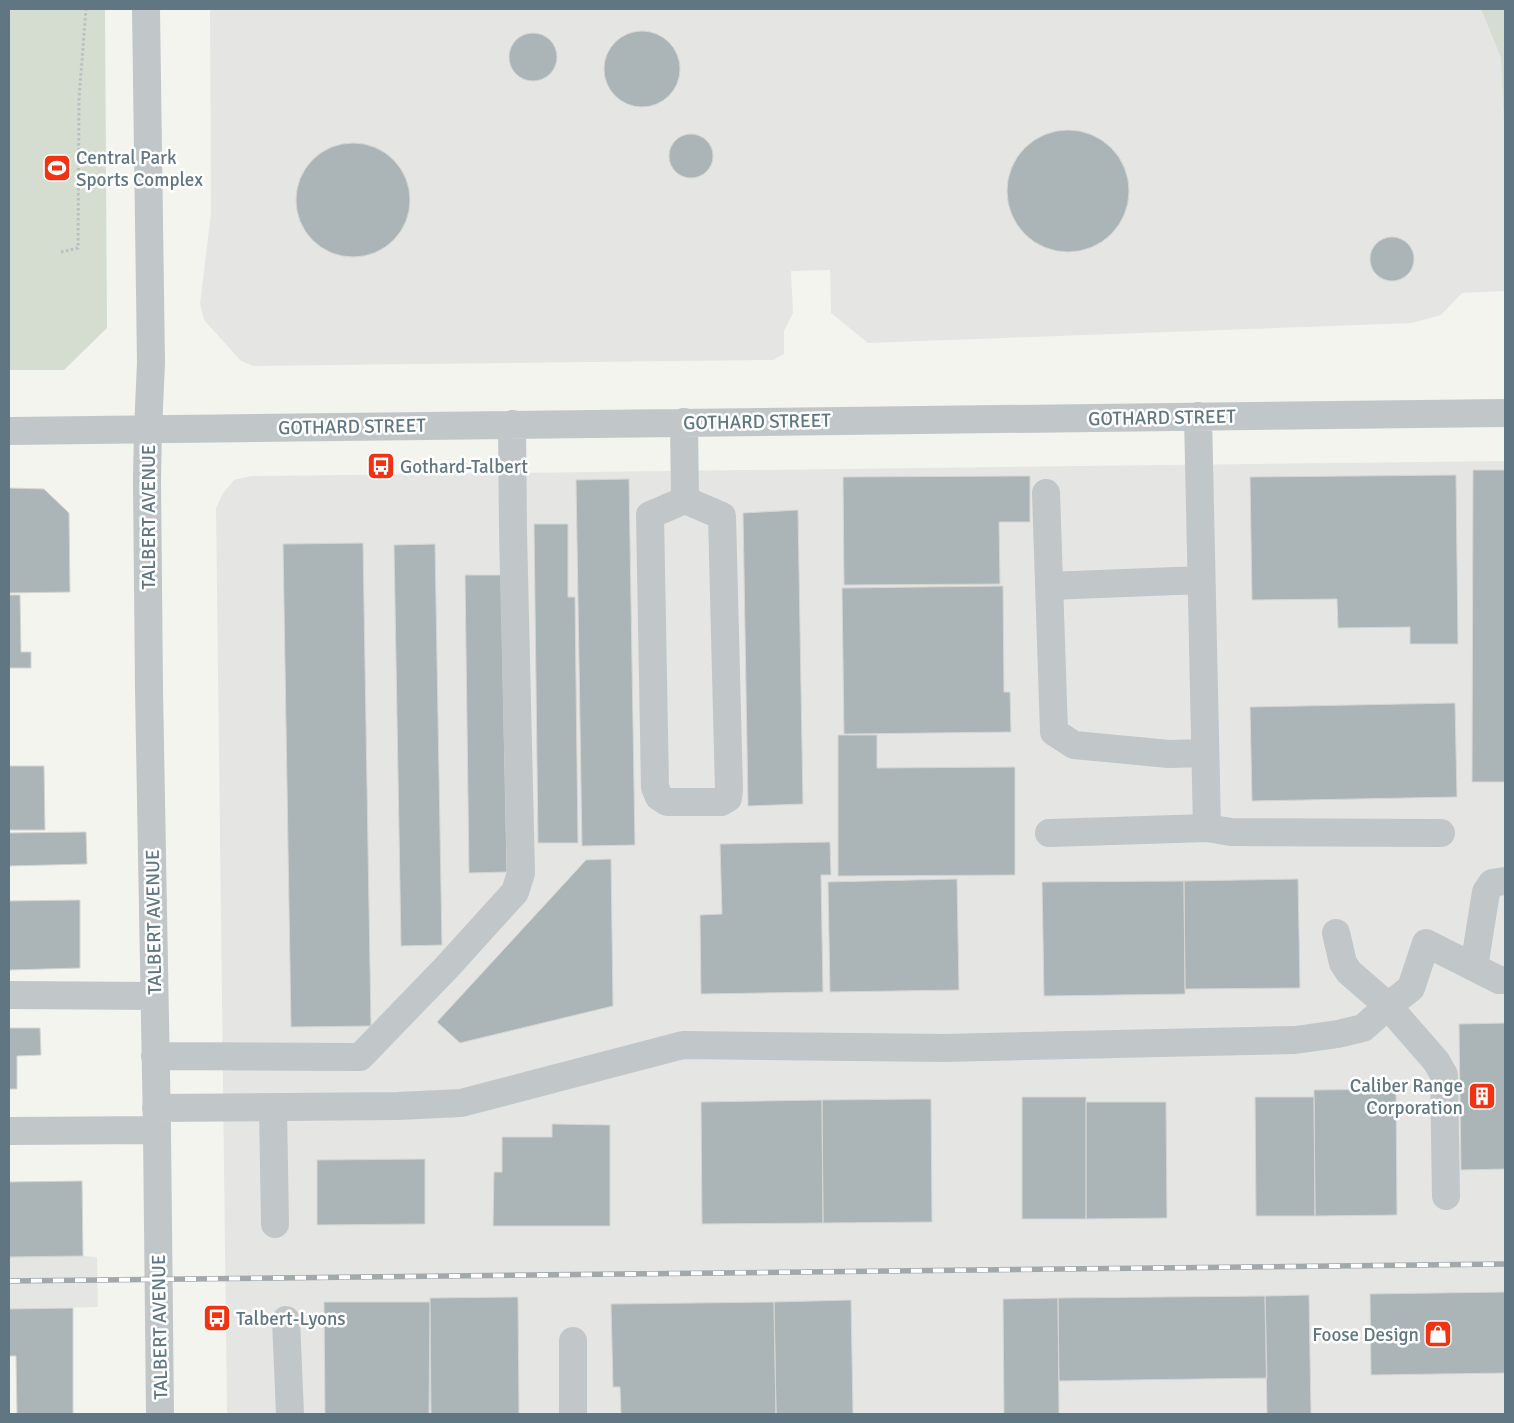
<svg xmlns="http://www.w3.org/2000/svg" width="1514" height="1423" font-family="Signika,sans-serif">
  <rect width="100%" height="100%" fill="#f4f4ef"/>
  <path fill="#e5e5e3" d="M210,9H1481L1501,58L1505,153V291L1462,293L1441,315L1412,323L868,343L831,313L830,270L791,271L793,313L784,331V354L773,360L253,366L241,361L204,320L200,304L211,213Z
    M1505,461V1414H227L216,508L223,493L234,480L251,476Z
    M83,1256L97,1257L98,1307L9,1309V1257Z"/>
  <path fill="#d5dcd0" d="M9,9H105L107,328L64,370H9Z
    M1481,9H1505V153L1501,58Z"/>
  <path fill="#abb5b8" stroke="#d5d5d2" d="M604 69a38 38 0 1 1 76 0a38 38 0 1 1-76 0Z
    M509 57a24 24 0 1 1 48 0a24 24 0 1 1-48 0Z
    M1007 191a61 61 0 1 1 122 0a61 61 0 1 1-122 0Z
    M669 156a22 22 0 1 1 44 0a22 22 0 1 1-44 0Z
    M296 200a57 57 0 1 1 114 0a57 57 0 1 1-114 0Z
    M1370 259a22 22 0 1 1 44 0a22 22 0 1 1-44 0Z
    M1473,470H1505V782H1472Z
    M1456,475L1458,644H1410V627L1338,628L1337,599L1252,600L1250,477Z
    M1030,476V522H999L1000,584L844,585L843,477Z
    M629,479L635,845L582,846L576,480Z
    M9,488L44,489L69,513L70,592L9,593Z
    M798,510L803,804L748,806L743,513Z
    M534,524H568V597H575L578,843H538Z
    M363,543L371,1026L291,1027L283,544Z
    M435,544L442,945L401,946L394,545Z
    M465,575H501L507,872L469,873Z
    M1003,586L1004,692H1010L1011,732L844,734L842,588Z
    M9,595H20L21,652H31V668H9Z
    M1455,703L1457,797L1252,801L1250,707Z
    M838,735H877V768L1015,767V875L838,876Z
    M9,766H44L45,830H9Z
    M86,832L87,864L9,866V833Z
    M830,842L831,875H821L823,992L701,994L700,915L722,914L720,844Z
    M611,859L613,1006L460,1043L437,1022L586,860Z
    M957,879L959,990L830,992L828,882Z
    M1298,879L1300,988L1185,989L1184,881Z
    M1184,881L1185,994L1044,996L1042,882Z
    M80,900V968L9,970V901Z
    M1505,1023V1169L1461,1170L1459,1024Z
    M9,1028H40L41,1055L17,1056V1089H9Z
    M1396,1089L1397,1215L1315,1216L1314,1090Z
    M1022,1097H1086V1219H1022Z
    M1255,1097H1314L1315,1216H1256Z
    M931,1099L932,1222L823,1223L822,1100Z
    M822,1100L823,1223L702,1224L701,1102Z
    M1086,1102H1166L1167,1218L1086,1219Z
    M552,1124L610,1125V1226H493L494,1172H502V1137H552Z
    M425,1159V1224L317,1225V1160Z
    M82,1181L83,1256L9,1257V1182Z
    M1505,1292V1373L1371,1375L1370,1294Z
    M1309,1295L1311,1414H1267L1265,1296Z
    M1265,1296L1267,1378L1059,1381L1058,1298Z
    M518,1297L519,1414H431L430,1298Z
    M1058,1298L1059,1414H1004L1003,1299Z
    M851,1300L853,1414H776L774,1302Z
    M324,1302H430L429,1414H325Z
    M774,1302L776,1414H621L620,1387H613L611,1304Z
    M73,1308V1414H17L16,1356H9V1309Z"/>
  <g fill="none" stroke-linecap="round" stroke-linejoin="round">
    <path stroke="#bcbfc1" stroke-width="3" stroke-dasharray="2.5 2.5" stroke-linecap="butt" d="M61,252L78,248L79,98L86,9"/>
    <path stroke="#c1c6c8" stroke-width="28" d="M146,9L151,363L148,429L147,480L149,689L157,1130L160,1414
      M1198,416L1207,828L1231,832L1441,833
      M684,422L685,500L722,516L729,790L728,798L721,802H667L659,797L655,787L650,515L685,500
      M9,431L1505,413
      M1046,493L1054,732L1074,745L1169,754L1205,753
      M1049,586L1201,580
      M1049,833L1207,828
      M1336,933L1343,963L1349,972L1388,1006L1436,1061L1444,1075L1446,1196
      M1474,967L1486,892L1492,883L1505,881
      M9,995L154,996
      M155,1056L360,1057L447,967L515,892L521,873L513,532L512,424
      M156,1108L398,1106L461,1103L683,1045L944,1048L1295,1040L1338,1034L1363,1028L1388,1006L1411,988L1426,943L1499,980H1505
      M273,1108L275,1224
      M9,1131L157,1130
      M286,1320L290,1414
      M573,1341V1414"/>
    <g stroke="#a1a9ad" stroke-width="5.5">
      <path id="rail" d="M9,1281L1505,1264"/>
    </g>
    <use href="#rail" stroke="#fff" stroke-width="4" stroke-dasharray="11" stroke-linecap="butt"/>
  </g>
  <defs>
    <g id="stadium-square" transform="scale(1.4375)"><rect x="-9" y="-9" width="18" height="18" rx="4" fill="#f13313" stroke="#fff"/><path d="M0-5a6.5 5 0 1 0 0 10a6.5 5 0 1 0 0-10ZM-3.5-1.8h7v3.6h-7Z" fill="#fff"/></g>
    <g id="bus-square" transform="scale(1.4375)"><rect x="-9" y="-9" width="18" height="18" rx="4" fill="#f13313" stroke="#fff"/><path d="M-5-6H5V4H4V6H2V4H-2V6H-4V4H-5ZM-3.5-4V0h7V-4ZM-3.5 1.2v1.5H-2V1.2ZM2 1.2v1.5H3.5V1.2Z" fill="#fff"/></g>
    <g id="building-square" transform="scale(1.4375)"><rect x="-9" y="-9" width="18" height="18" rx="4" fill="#f13313" stroke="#fff"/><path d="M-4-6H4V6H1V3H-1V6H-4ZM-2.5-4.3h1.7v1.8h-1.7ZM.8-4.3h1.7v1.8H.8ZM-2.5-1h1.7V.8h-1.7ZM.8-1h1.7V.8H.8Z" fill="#fff"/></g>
    <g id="shop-square" transform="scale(1.4375)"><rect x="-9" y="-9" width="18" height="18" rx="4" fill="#f13313" stroke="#fff"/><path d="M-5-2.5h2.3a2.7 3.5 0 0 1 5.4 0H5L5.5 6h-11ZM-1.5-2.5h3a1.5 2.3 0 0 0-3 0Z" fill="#fff"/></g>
  </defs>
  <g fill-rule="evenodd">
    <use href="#stadium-square" x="57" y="168"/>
    <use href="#bus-square" x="381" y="466"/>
    <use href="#building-square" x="1482" y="1096"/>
    <use href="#bus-square" x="217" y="1318"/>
    <use href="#shop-square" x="1438" y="1334"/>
  </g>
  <g text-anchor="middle" stroke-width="5" stroke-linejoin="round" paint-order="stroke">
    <g font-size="19" fill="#607783" stroke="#fff" text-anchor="start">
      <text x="76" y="164">Central Park<tspan x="76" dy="22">Sports Complex</tspan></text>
      <text x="400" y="473">Gothard-Talbert</text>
      <text x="1463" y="1092" text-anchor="end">Caliber Range<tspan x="1463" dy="22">Corporation</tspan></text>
      <text x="236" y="1325">Talbert-Lyons</text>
      <text x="1419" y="1341" text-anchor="end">Foose Design</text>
    </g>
    <g font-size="19" fill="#607783" stroke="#fff">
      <text transform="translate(1162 417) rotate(-1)" y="7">GOTHARD STREET</text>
      <text transform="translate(757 421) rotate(-1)" y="7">GOTHARD STREET</text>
      <text transform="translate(352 426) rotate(-1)" y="7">GOTHARD STREET</text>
      <text transform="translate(148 517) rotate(-90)" y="7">TALBERT AVENUE</text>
      <text transform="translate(153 922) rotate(-91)" y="7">TALBERT AVENUE</text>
      <text transform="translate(159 1327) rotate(-91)" y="7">TALBERT AVENUE</text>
    </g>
  </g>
  <rect width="1514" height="1423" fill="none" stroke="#607783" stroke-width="20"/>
</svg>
